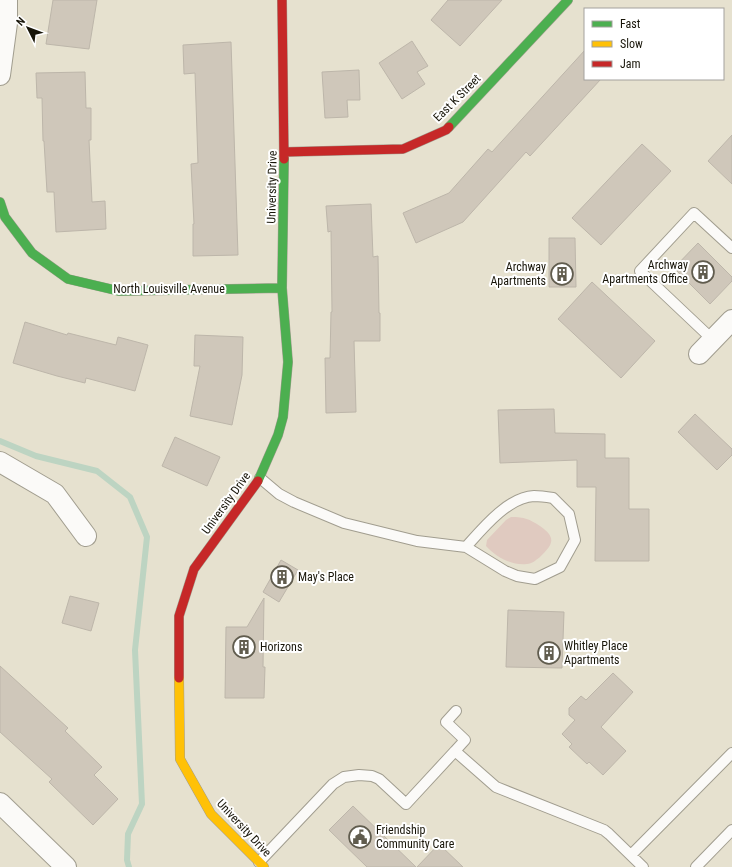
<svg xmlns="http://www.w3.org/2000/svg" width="732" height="867" font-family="'Roboto Condensed',sans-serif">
  <rect width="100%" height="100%" fill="#e6e1cf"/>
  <path fill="#e0cac0" d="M511,517C525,517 529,519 540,526C557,538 553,544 540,557C536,560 532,564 527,564C512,566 496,557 486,546L487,540L506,520Z"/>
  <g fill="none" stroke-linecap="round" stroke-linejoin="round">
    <path stroke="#bdd4c2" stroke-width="6" d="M0,441L36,456L97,471L130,497L147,537L135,650L142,804L128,834L127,860L129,867"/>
  </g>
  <path fill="#cfc7ba" stroke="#bdb6aa" d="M53,0H97L89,49L46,44Z
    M448,0H502L460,46L431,20Z
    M412,41L428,66L417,72L425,84L402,99L379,63Z
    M231,42L238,255L193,256V224H194L191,164L198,163L195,73L184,74L183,45Z
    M585,50V79H601L530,156L526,152L463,222L416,243L403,213L449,193L488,149L492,152Z
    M359,70L360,100H347L348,117L325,118L322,72Z
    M85,72L86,108H91V140H89L92,202L105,201L106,229L56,232L54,192H47L44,141H43L42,98H37L36,73Z
    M732,135V184L708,161Z
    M642,144L671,171L601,245L572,218Z
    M371,204L373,257L378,256L379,313H380V341H354L356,412L326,413L325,358H330L331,312H332L331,231L328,232L326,206Z
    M549,238H575L576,287H549Z
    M698,243L732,277V281L710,304L674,268Z
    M592,282L655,341L621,378L558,319Z
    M25,322L67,335L68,333L116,345L118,337L148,345L135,391L86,378L85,383L57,376L13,363Z
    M195,335L243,337L242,375L232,425L190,416L200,366H194Z
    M554,409L555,433L605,434V458H629V509H649V561H595L596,487H577V460L500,463L498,410Z
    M695,414L732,449V455L717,470L678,432Z
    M175,437L220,457L207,486L162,466Z
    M281,560L298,570L279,602L263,592Z
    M70,596L99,603L91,631L62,623Z
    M264,598L263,667H265L264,698H225L226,627H247Z
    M508,610L564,612L562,668L506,667Z
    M0,666L68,728L65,731L102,767L94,775L118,799L93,825L49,782L52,779L0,732Z
    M613,673L633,692L601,727L626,751L603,775L589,762L587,764L569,747L572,744L562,734L575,720L569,715V708L581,696L586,700Z
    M353,806L416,867H367L329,830Z
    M439,844L463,867H417Z"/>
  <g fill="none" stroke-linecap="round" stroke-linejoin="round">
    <g stroke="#a19d8f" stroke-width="12">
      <path id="lane" d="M713,340L640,271L694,213L732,248
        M260,478L279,494L294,502L344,523L417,541L466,547L505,571L517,576L535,579L560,567L575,540L569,514L553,498C547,497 540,496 534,496C508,497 482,529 466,547
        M455,751L465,740L446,722L456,711
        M631,855L732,753
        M259,862L333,784L344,777L359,775L372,776L379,779L406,804L455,751L496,787L604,830L609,834L643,867
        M696,867L732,830"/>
    </g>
    <g stroke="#a19d8f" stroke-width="22">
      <path id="street" d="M0,75L7,23V0
        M699,354L732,320
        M0,462L55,494L86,536
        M0,803L66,867"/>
    </g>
    <g stroke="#a19d8f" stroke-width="10">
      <path id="fast" d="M449,127L568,0
        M0,202L5,217L32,253L68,279L119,291L282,288
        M258,481L278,435L283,417L288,362L282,288L284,159"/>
    </g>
    <g stroke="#a19d8f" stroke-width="10">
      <path id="slow" d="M179,678L180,759L211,814L264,867"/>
    </g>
    <g stroke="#a19d8f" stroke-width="10">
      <path id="jam" d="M282,0L284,159
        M284,152L403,149L446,130L449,127
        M179,678V616L194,569L258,481"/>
    </g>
    <use href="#lane" stroke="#fbfaf8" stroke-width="10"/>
    <use href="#street" stroke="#fbfaf8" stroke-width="20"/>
    <use href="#fast" stroke="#4caf50" stroke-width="9"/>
    <use href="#slow" stroke="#ffc107" stroke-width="9"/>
    <use href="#jam" stroke="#c62828" stroke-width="9"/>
  </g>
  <defs>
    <g id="building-ring" transform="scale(1.15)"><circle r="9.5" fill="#fff" stroke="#605c4e" stroke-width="1.5"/><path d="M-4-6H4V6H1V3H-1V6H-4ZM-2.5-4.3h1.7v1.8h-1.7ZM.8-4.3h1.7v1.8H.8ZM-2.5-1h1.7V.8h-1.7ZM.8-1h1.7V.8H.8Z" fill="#605c4e"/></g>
    <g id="civic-ring" transform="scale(1.15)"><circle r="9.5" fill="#fff" stroke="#605c4e" stroke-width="1.5"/><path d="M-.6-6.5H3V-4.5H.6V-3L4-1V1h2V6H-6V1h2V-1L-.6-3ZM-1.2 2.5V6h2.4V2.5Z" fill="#605c4e"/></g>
  </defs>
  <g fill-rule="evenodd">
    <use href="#building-ring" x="703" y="272"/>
    <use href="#building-ring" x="562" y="274"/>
    <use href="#building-ring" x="282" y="577"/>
    <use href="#building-ring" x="244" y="647"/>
    <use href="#building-ring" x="549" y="653"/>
    <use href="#civic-ring" x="360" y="837"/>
  </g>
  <g text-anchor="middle" stroke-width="4" stroke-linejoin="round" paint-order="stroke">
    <g font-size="12" fill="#181509" stroke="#fff">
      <text transform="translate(457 98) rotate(-45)" y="4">East K Street</text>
      <text transform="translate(272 187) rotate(-89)" y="4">University Drive</text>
      <text x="169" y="293">North Louisville Avenue</text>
      <text transform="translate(226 503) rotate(-54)" y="4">University Drive</text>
      <text transform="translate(244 828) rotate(47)" y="4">University Drive</text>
    </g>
    <g font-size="12" fill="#181509" stroke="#fff" text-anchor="start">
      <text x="688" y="269" text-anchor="end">Archway<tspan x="688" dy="14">Apartments Office</tspan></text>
      <text x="546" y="271" text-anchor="end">Archway<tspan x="546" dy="14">Apartments</tspan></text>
      <text x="298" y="581">May's Place</text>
      <text x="564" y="650">Whitley Place<tspan x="564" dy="14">Apartments</tspan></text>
      <text x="260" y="651">Horizons</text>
      <text x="376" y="834">Friendship<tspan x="376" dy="14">Community Care</tspan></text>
    </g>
  </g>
  <rect x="584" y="8" width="140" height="72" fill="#ffffff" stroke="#a3a19d"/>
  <rect x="592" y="21" width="20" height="6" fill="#4caf50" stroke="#a3a19d"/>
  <text x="620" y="28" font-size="12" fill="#181509">Fast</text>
  <rect x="592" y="41" width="20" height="6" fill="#ffc107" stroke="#a3a19d"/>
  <text x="620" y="48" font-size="12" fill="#181509">Slow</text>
  <rect x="592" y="61" width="20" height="6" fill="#c62828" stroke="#a3a19d"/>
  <text x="620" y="68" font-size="12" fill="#181509">Jam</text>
  <g transform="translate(28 28) rotate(312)" stroke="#ffffff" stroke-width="3" paint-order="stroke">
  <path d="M0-3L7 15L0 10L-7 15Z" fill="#181509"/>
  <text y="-6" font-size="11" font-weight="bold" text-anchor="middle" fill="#181509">N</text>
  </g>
</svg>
